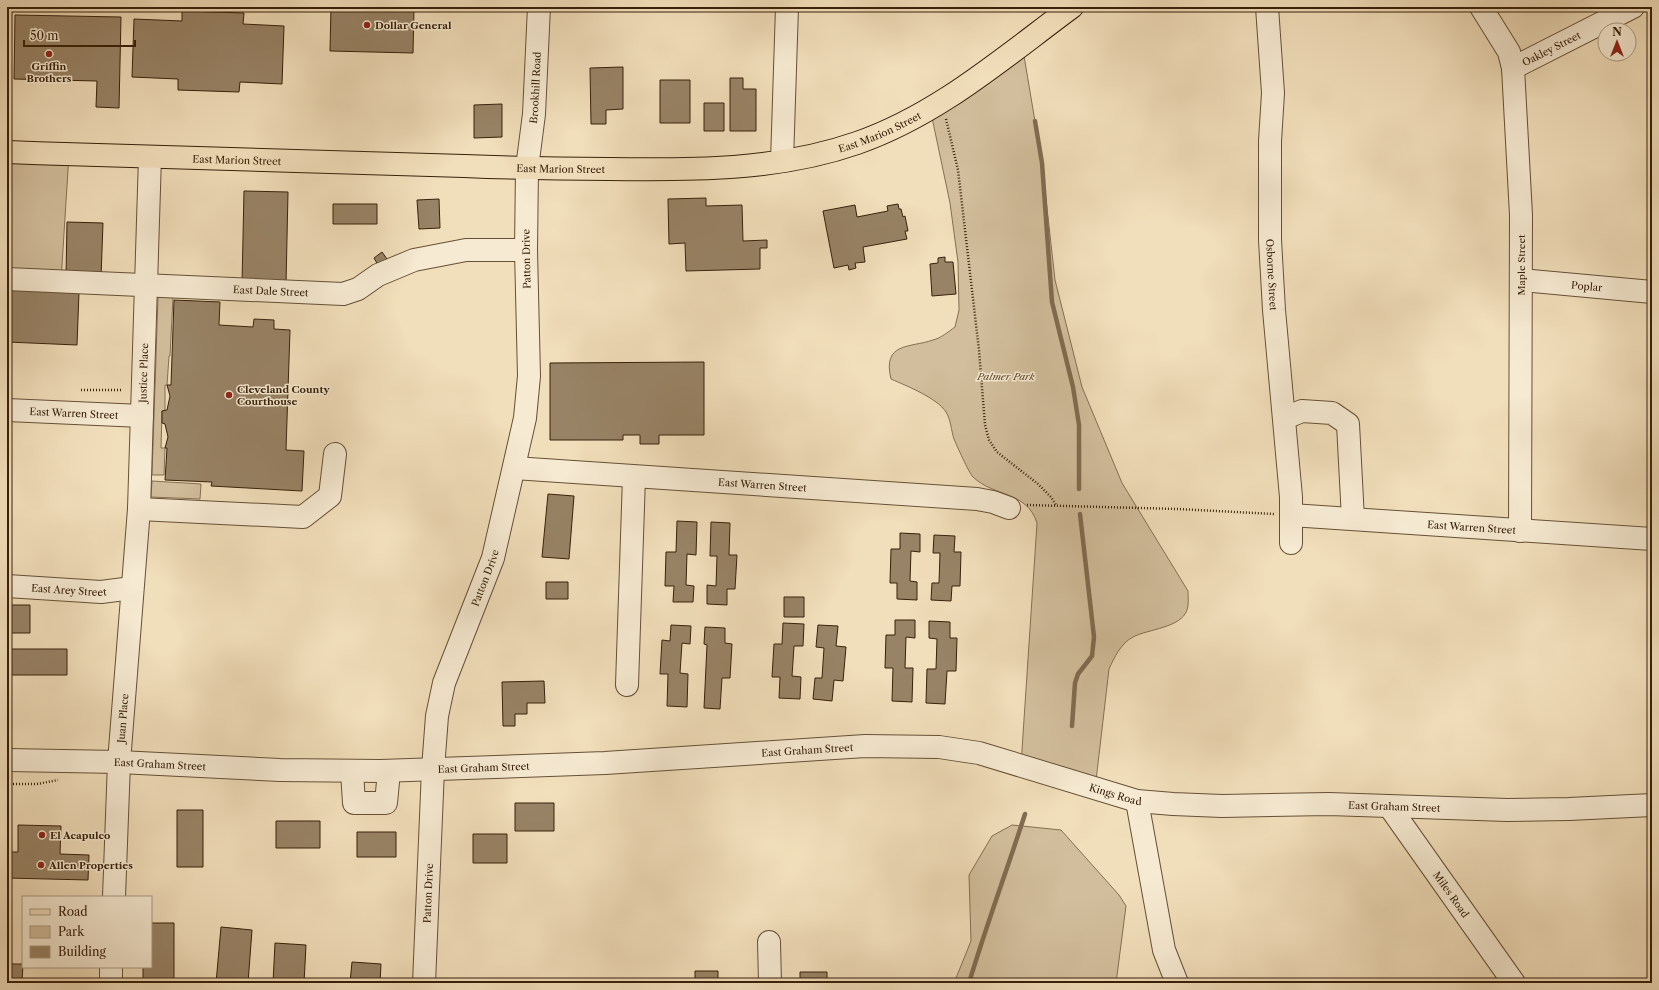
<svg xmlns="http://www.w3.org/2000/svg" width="1659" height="990" font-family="'Libre Caslon Text',serif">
  <rect width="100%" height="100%" fill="#f1deba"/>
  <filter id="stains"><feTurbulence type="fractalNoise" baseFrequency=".005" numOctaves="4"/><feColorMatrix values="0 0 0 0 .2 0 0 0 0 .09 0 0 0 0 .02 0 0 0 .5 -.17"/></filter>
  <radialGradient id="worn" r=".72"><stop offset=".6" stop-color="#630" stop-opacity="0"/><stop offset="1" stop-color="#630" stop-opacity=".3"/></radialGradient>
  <path fill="#d2be9c" stroke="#856f53" d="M1022,44L1042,163L1055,280L1082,387L1122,483L1188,591C1188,597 1189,605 1187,610C1181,628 1148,629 1133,637C1121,643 1114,658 1109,669L1095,789L1021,765L1037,523C1027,491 994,497 973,477C969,473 956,444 954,439C951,430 951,420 946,412C937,398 907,386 891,379C882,342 910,348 933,340C941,338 948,332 955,327L959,310L958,262L950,203L930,108Z
    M7,152L69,154L61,281L7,279Z
    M158,297H173L170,356H169L167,385H165V410L162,411L161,448H165L164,475H152Z
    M152,481L201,484L200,499L151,497Z
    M1012,825L1061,830L1119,895L1126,906L1116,983H954L971,941L969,875L992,836Z"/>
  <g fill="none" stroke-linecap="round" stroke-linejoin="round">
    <path stroke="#816b50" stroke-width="4.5" d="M1035,121L1042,163L1052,302L1073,387L1079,425V489
      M1072,726L1075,683L1078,674L1092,656L1094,637L1080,514
      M969,983C986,926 1007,870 1025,814"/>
  </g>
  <path fill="#988366" stroke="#38200a" d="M331,7H414L413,53L330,51Z
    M182,11L244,13L243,24L284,26L282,84L240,82L239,92L178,90V79L132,77L134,19L182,21Z
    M15,15L121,17L119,108L96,107L97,81L14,79Z
    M623,67V109L606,110V124H591L590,68Z
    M730,78H743V89H756V131H730Z
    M660,80H690V123H660Z
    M704,103H724V131H704Z
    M502,104V137L474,138V105Z
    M244,191L288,192L286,285L242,284Z
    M706,198V206L742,205L743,241L767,240V248H760V269L686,271L685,243L669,244L668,199Z
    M439,199L440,228L419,229L417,200Z
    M333,204H377V224H333Z
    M898,204L899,209H901L903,217L905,216L908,231H905L907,239L863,247L865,262L855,263L856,268L849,270L848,265L834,268L823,211L855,205L857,217L888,211L887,206Z
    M67,222L103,223L101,278L66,277Z
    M382,252L387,259L378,265L374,258Z
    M945,257V262H953L956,294L932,296L930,264L938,263V258Z
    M7,289L79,292L77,345L7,342Z
    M174,300L220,302L219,325L253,327L254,319L274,320V329L290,330L286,450L304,451L302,491L211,486L212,482L165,480L167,448H165L168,437L165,424L162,423V411L167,410L170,396L167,385H171Z
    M704,362V435H659V444H640V435H623V440H550V363Z
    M548,494L574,496L569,559L542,557Z
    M677,521L697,522L696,555L687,554L686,585L694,586L693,602H673L674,586H665L666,552H676Z
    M711,522L730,523L729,555H737L735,589H727V605L707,604V585L716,586L717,556H710Z
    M900,533L920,534V552L911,551L910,581L917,582V600L897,599V583H890L891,549H900Z
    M934,535L955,536L954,552H961L960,586H952L951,601L931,600L932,583H939L940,553H933Z
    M546,582H568V599H546Z
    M784,597H804V617H784Z
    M7,605H30V633H7Z
    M895,620H915V638L906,637L905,668H913L912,702L892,701L893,668H885L886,635H895Z
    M929,621L950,622V638H957L956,671H947L945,704L926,703L927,669H936L937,639L929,638Z
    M783,623L804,624L803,646H794L792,676L801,677L800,699L779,698L780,677H772L774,644H782Z
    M671,625L691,626L690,644L682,643L680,673L688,674L687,707L667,706L668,674H660L662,640L670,641Z
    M818,625L838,626L836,646L846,647L843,681L834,680L832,701L813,699L815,678H822L824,648L816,647Z
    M705,627L725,628V643L732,644L730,678H722L720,709L704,708L707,645L704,644Z
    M7,649H67V675H7Z
    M544,681L545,703H527V714H515V726H503L502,682Z
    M515,803H554V831H515Z
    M177,810H203V867H177Z
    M276,821H320V848H276Z
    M18,825L61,826L60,854L89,855L88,880L7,878V852H18Z
    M357,832H396V857H357Z
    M473,834H507V863H473Z
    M151,923H174V982H143V967H151Z
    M221,927L252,930L248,983H216Z
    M275,943L306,945L304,983H273Z
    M352,962L381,964L380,983H350Z
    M7,964H23L22,983H7Z
    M695,971H718V983H695Z
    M800,972H827V983H800Z
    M647,979V983H634V980Z"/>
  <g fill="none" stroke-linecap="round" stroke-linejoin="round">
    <g stroke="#665036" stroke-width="24">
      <g id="minor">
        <path id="s1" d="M1267,7L1273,93L1270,141V240L1274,310L1291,497V543"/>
        <path d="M1481,7L1509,52L1513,68L1521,215L1520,531"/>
        <path id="s2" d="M1513,68L1633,7"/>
        <path d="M782,161L787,7"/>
        <path id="s3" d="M7,279L343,294L358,289L378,275L414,260L466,250H526"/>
        <path id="s4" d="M1521,280L1652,292"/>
        <path id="s5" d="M7,410L142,416"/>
        <path d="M1285,418L1302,411L1332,413L1348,424L1353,519"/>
        <path id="s6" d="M514,468L977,499L993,502L1009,508"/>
        <path d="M139,509L303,517L330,496L335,454"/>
        <path id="s7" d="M1291,515L1652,539"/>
        <path id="s8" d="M7,586L101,592L132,588"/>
        <path d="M627,685L634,477"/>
        <path id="s9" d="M7,760L119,762L280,770L381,771L605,763L865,746L939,747L979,753L1137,801L1173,804L1222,806L1329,804L1507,810L1569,809L1652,805"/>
        <path d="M352,771L354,803H386L389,771"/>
        <path d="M1137,801L1164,950L1177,983"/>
        <path id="s10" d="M1389,806L1514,983"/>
        <path id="s11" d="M114,897L119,762L139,509L150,157"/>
        <path d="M769,942L770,983"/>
        <path d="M111,983V967"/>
        <path id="s12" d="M424,983L433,769L437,716L444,683L493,558L525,418L529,376L526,250L527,168L534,114L539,7"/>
      </g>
    </g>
    <g stroke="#38200a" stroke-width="24">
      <g id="major">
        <path id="s13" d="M7,152C159,158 311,162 464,166C512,168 560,169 609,169C691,170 777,171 857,143C938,115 1004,57 1072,7"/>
      </g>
    </g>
    <path stroke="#38200a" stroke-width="2.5" stroke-dasharray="1 2" stroke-linecap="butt" d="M946,119L958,170L979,350L985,425L989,440L997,452L1038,484L1051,497L1056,505
      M81,390H122
      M1027,505L1178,509L1274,514
      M7,784H37L58,780"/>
    <use href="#minor" stroke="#f6ead2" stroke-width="22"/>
    <use href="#major" stroke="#f1deba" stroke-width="22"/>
  </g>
  <g fill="#8f2418" stroke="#f6ead2" stroke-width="1.5">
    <circle cx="367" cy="25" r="4"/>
    <circle cx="49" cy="54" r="4"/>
    <circle cx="229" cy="395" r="4"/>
    <circle cx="42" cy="835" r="4"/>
    <circle cx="41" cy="865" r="4"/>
  </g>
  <g text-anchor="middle" stroke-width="3" stroke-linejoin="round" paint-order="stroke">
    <g font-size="10" font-weight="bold" fill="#38200a" stroke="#f6ead2" text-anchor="start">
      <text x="375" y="29">Dollar General</text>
      <text x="49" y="70" text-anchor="middle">Griffin<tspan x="49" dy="12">Brothers</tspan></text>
      <text x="237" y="393">Cleveland County<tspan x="237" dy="12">Courthouse</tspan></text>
      <text x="50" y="839">El Acapulco</text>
      <text x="49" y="869">Allen Properties</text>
    </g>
    <g font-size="10" fill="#38200a" stroke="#f6ead2">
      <text dy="4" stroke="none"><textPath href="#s2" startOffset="43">Oakley Street</textPath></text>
      <text dy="4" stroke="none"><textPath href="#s12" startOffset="910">Brookhill Road</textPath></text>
      <text dy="4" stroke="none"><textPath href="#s13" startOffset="878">East Marion Street</textPath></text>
      <text dy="4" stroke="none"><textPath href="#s13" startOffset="230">East Marion Street</textPath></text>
      <text dy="4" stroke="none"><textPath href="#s13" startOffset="554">East Marion Street</textPath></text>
      <text transform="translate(526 259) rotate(-91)" y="4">Patton Drive</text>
      <text transform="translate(1521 265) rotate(-90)" y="4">Maple Street</text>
      <text dy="4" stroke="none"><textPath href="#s1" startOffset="268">Osborne Street</textPath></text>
      <text dy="4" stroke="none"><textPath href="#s4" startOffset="66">Poplar</textPath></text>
      <text dy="4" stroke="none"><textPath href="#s3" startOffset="264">East Dale Street</textPath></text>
      <text dy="4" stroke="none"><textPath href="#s11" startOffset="525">Justice Place</textPath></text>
      <text dy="4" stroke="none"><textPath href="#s5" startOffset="67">East Warren Street</textPath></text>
      <text dy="4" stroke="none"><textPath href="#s6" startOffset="249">East Warren Street</textPath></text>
      <text dy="4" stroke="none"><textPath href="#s7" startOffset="181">East Warren Street</textPath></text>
      <text dy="4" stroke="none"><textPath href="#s12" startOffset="414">Patton Drive</textPath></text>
      <text dy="4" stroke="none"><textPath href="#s8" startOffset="62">East Arey Street</textPath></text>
      <text dy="4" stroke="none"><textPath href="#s11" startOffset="179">Juan Place</textPath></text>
      <text dy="4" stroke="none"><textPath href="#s9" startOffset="801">East Graham Street</textPath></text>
      <text dy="4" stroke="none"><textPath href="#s9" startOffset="153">East Graham Street</textPath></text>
      <text dy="4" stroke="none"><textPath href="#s9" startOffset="477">East Graham Street</textPath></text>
      <text dy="4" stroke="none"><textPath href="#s9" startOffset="1116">Kings Road</textPath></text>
      <text dy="4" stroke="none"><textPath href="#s9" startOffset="1396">East Graham Street</textPath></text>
      <text dy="4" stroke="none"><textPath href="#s12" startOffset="90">Patton Drive</textPath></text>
      <text dy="4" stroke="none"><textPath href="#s10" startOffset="108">Miles Road</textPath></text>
    </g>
    <g font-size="10" font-style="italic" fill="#5e482e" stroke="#f6ead2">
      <text x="1006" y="380">Palmer Park</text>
    </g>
  </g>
  <rect width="1659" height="990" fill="none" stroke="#f1deba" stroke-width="24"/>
  <rect x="8" y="8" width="1643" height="974" fill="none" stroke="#38200a" stroke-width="2"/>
  <rect x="12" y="12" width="1635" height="966" fill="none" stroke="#38200a"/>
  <rect x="22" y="896" width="130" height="72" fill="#f6ead2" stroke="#aa9982"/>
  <rect x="30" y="909" width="20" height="6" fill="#f1deba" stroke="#aa9982"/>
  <text x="58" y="916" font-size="12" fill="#38200a">Road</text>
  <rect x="30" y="926" width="20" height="12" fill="#d2be9c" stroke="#aa9982"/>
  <text x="58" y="936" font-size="12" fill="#38200a">Park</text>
  <rect x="30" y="946" width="20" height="12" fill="#988366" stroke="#aa9982"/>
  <text x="58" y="956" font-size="12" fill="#38200a">Building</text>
  <g transform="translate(1617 42)"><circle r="19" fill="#f6ead2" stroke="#aa9982"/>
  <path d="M0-3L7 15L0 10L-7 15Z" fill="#8f2418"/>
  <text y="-6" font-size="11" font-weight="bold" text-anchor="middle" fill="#38200a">N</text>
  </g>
  <path d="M24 40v6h111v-6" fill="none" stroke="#38200a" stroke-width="2"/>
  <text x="30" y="40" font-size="12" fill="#38200a" stroke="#f6ead2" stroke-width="3" paint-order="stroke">50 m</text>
  <rect width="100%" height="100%" filter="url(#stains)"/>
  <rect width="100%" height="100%" fill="url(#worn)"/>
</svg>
